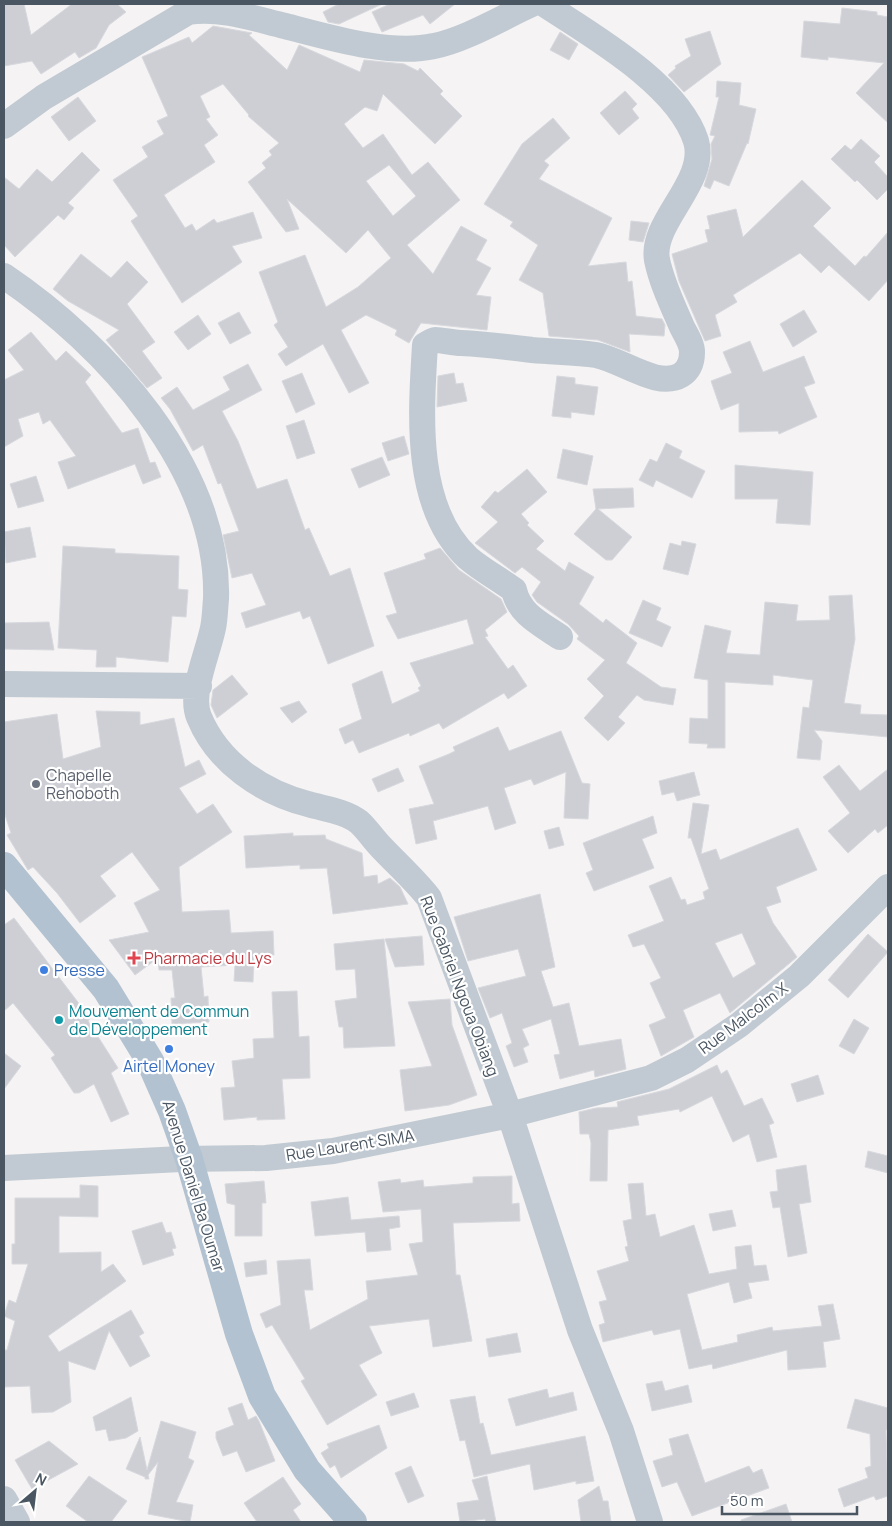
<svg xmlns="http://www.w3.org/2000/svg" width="892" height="1526" font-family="Manrope,sans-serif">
  <rect width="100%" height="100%" fill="#f5f3f3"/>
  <path fill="#cdcfd5" stroke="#d7d9de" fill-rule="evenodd" d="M4,4H24L31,35L72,4H117L126,12L109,25L96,48L79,58L75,52L41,74L32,61L4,66Z
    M339,4H382L339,24L328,22L323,12Z
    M390,4H455L430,24L423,15L382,32L372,12Z
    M842,8L877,12V15L888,17V123L856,93L884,63L828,57V60L801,57L804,21L840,24Z
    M213,26L252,33L249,35L287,70L299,45L360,72L364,60L404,64L418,71L420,68L443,91L440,94L462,116L435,144L383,94L377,111L365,107L344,124L363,148L383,134L412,175L428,162L460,200L407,245L433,274L461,226L487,240L476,260L491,268L476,295L491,297L487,330L421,323L409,343L395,335L397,330L366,315L341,330L369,383L349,393L323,344L286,366L278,354L288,347L274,325L278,322L259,272L305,255L326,307L358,287L391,258L368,230L346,253L287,199L299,229L286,232L248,182L266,168L262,163L272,155L269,151L279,143L248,116L249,115L223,84L200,96L210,117L206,119L218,135L204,145L215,162L164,195L185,228L192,224L196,231L214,219L217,223L253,212L262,238L232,246L242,262L182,303L131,221L138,216L113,180L148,157L142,147L164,134L157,121L168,116L142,57L189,37L192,43ZM389,165L416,196L393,216L366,181Z
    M710,31L721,64L684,92L668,75L676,68L675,66L691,56L685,39Z
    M560,32L578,44L569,60L550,50Z
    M717,81L741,83L739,105L756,109L748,144L747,143L729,186L714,180L710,189L704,186L712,159L711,144L715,136L710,135L719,97H716Z
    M625,91L637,104L632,109L639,118L619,135L600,113Z
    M78,97L96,121L69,141L51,117Z
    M553,118L570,138L544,161L549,165L539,179L612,218L588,266L626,262L628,282L632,281L636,316L662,319L665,325L664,336L629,334L630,352L598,340L549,336L543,293L519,280L538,245L510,226L513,222L484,204L522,144Z
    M861,139L880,156L874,162L888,177V189L877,200L857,180L855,182L831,159L845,145L851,150Z
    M82,152L100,170L68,203L74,208L64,220L58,215L15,257L4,245V177L19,189L37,169L52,182Z
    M802,180L831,208L813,226L855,266L864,256L866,257L888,232V280L869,301L829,265L821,273L800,253L733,295L737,302L715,315L721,336L705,341L679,281L672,254L708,242L705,230L710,229L707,216L736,209L743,237Z
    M631,221L649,223L643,242L629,240Z
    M81,254L111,278L127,261L148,282L127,304L155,342L142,351L162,378L147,388L106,340L119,330L68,301L53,289Z
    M804,310L817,332L793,347L780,324Z
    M239,312L251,333L230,344L218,323Z
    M198,315L211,334L188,350L174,332Z
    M31,332L56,361L66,351L91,375L85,382L122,433L138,428L150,463L155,462L161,477L143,484L135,464L68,489L58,462L76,456L50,420L43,424L39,412L18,419L23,436L4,447V380L24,370L8,350Z
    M750,341L763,372L804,356L815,383L804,387L817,417L779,434L778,431L739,432V403L721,410L711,381L732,373L723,352Z
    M248,364L262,390L222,411L238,441L257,489L287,479L305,530L309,528L330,576L350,568L374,646L328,664L310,616L303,619L300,611L246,628L241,613L266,605L252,573L232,578L223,535L239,531L221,483L218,484L203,445L193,451L170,409L161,398L177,387L193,410L230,390L223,377Z
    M302,373L315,404L296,413L282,381Z
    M454,373L456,384L463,383L467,401L437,407L438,376Z
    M557,376L575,378V384L598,387L594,415L571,412V418L552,416Z
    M304,420L315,453L297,459L286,426Z
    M404,436L409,454L388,461L382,443Z
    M666,443L682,451L679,458L705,471L692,498L656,480L653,487L639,480L650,459L657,462Z
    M563,449L593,456L587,485L557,478Z
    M382,457L390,475L359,488L351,469Z
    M735,465L813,472L810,525L776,523L778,499H735Z
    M527,469L547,492L521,514L529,523L527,525L544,541L536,549L565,571L569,562L594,577L579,604L603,623L606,619L637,643L626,663L661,687L676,689L673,705L644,700L637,695L618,717L625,723L608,741L584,718L604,696L587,679L605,660L577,639L579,636L568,624L537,602L532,595L541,582L522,567L515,573L475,543L498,522L481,507L495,491L498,493Z
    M36,476L44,501L18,508L10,484Z
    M633,488L634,507L598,509L632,537L612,560H606L574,534L596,509L593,489Z
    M30,527L36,557L6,563L4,532Z
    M682,541L696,544L688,575L663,569L670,543L681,546Z
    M63,546L115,549V553L179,556L178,589L188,590L186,617L172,616L168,662L116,657V667H96L97,650L58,648Z
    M440,548L459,570L501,599L507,612L485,630L488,636L485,637L508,669L513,665L527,686L508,699L504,693L443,729L439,723L410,736L409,733L359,753L353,740L345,744L339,729L362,719L352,684L382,671L392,704L420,691L418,688L421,686L410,663L474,644L467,619L398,639L386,616L397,613L384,573L426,559L424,554Z
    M852,595L855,639L844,703L861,705L860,714L888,715V737L814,730L822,741L820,760L797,758L803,707L809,708L813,680L773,675V685L725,682V748H707L708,744L689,743L690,718L708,719V680L694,678L705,625L731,631L726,653L760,655L765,602L798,605L796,621L830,620L829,596Z
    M643,600L661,608L656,620L671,627L662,647L629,633Z
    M49,622L54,650L4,649V623Z
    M232,675L248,694L217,718L211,705L213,690Z
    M299,701L307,712L292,723L280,708Z
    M96,711L140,712V725L174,718L185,767L199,760L206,774L179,788L197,814L213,804L232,832L179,867L182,912L229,910L231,933L273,931L274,955H254L253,982L234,981L235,965L201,967L204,997L208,996L209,1022L172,1024L171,998H175L172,970H159L158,958L135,975L109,940L149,932L134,903L160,890L132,852L100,876L116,896L80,923L57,893L33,867L28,870L7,835L11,833L4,812V722L57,714L63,759L101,747Z
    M498,727L509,751L561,731L582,783L590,784L588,819L564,818L566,772L534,785L531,779L504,788L516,823L495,830L488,806L433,821L437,839L416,844L409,809L434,804L419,766L449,754L455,751L453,747Z
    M839,765L860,791L888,769V825L878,833L875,829L848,853L828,831L850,813L823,777Z
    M398,768L404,781L378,792L372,779Z
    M694,772L700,795L677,801L674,792L662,795L659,781Z
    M693,803L709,805L701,854L716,849L720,860L798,828L817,870L776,887L781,902L766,907L773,923L797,957L730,1013L720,993L683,1010L694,1037L661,1056L649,1025L666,1018L650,983L661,978L644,944L633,947L628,935L664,921L649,886L671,877L681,900L685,899L687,905L705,899L703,892L709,889L691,838H688ZM742,933L756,964L733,978L715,943Z
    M653,816L657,833L642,839L654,868L594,891L586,873L593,870L583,843Z
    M559,827L564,845L549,849L544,831Z
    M293,833V836L325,835L326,839L362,853L364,877L377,875L378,884L390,878L400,887L408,904L333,914L327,868L300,869V865L246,868L244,836Z
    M540,894L555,967L541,971L553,1007L569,1003L579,1046L621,1039L626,1069L595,1077L594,1070L560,1079L554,1055L560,1054L551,1019L522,1029L529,1045L523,1048L528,1062L514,1067L506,1046L512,1043L502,1013L490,1018L478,988L526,976L518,949L468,961L454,917Z
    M14,918L90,1018L88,1021L118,1068L111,1073L129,1114L111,1122L94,1084L79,1093H74L51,1058L55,1055L13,1003L4,1011V925Z
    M868,934L888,952L848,998L828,980Z
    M422,936L424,965L395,967L385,939Z
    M384,939L395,1046L344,1048L343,1027H339L335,1001L357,998L355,969L336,970L334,944Z
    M297,991L299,1037L309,1036L310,1078L282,1079L285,1119L257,1120V1117L224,1120L221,1088L235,1087L232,1061L254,1058L253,1039L274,1038L272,992Z
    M450,999L452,1025L477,1095L449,1105L405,1111L400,1070L432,1066L408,1002Z
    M854,1019L869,1028L854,1054L839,1046Z
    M4,1053L21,1066L4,1089Z
    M717,1065L721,1074L727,1070L744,1106L762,1098L774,1123L769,1125L777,1157L757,1162L749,1134L733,1142L712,1096L680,1112L679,1109L637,1116L639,1125L608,1130L607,1181H590L591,1143L589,1134H580L579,1112L596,1108L618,1107L617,1102L669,1089Z
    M818,1075L824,1094L797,1102L791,1084Z
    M868,1151L888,1156V1173L865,1167Z
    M806,1165L811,1202L799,1204L807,1253L788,1257L780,1207L773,1208L770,1192L778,1191L776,1170Z
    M512,1176V1204L519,1203L520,1221L453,1223L456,1275H460L472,1341L433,1347L429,1319L369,1326L382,1353L359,1365L377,1395L327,1425L301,1381L305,1379L272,1325L266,1328L260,1314L281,1305L277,1261L310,1259L313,1290H304L310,1330L368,1299L366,1281L418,1275L409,1244L423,1242L421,1209L383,1212L378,1182L400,1179L401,1183L423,1180L424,1187L473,1183V1177Z
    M264,1181L266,1203H262V1236H235V1205L227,1203L225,1184Z
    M643,1183L646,1216L655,1214L660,1237L694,1225L709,1274L737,1269L735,1247L751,1245L754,1266L766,1265L769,1280L748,1283L752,1298L734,1303L729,1282L687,1294L702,1350L738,1342L737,1335L772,1327L773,1331L822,1326L818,1306L833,1304L840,1339L823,1342L826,1367L788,1370L787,1350L713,1369L712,1364L689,1369L680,1329L654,1335L652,1330L603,1342L599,1325L605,1323L599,1302L607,1300L597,1271L629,1261L625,1247L628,1246L623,1221L632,1219L628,1184Z
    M80,1185L98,1186V1217L59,1216V1253L101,1252V1272L113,1264L126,1281L48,1336L59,1352L131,1310L144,1333L139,1336L150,1356L130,1367L109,1331L95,1370L68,1361L71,1402L53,1412L32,1413L30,1386L4,1387V1350H7L15,1321L4,1316L9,1300L16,1303L28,1264H12V1244H15V1198H80Z
    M348,1197L351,1220L399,1216L400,1227L389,1229L391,1250L367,1252L365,1232L315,1236L311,1202Z
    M732,1210L736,1226L713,1231L709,1214Z
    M162,1222L166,1233L171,1232L176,1248L172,1249L174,1255L143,1265L132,1231Z
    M266,1260L267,1274L246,1277L244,1263Z
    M517,1333L521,1352L489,1357L486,1339Z
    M662,1381L665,1391L688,1385L692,1402L652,1411L646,1384Z
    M547,1389L549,1398L573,1392L577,1410L516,1426L508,1399Z
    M414,1393L419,1407L391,1416L386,1402Z
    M475,1396L480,1424L483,1423L491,1455L585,1436L594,1481L576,1484V1481L534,1490L530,1464L474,1477L465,1440L460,1441L450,1400Z
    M131,1397L138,1431L126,1438L109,1441L106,1429L96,1431L93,1417Z
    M855,1399L888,1408V1430H886L888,1496L876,1500L874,1496L844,1507L838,1489L868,1478L865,1468L871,1466L870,1434L847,1428Z
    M242,1403L248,1420L256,1416L259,1421L275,1461L246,1472L237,1451L223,1456L216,1438V1432L234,1425L228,1408Z
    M161,1421L196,1432L188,1458L194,1461L176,1502L193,1505L190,1522L148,1514L158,1462L148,1475L149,1479H145V1477L126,1469L140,1437L147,1470Z
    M379,1425L387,1448L341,1478L335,1465L330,1468L321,1453L329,1448L327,1444Z
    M688,1434L705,1483L749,1466L753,1473L762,1469L769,1488L692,1516L677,1482L662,1487L653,1461L673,1455L669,1439Z
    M49,1441L78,1464L32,1489L15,1460Z
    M411,1466L424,1496L408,1503L395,1473Z
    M89,1476L127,1501L111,1522H88L66,1506Z
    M487,1476L496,1522H486L485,1519L460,1522L457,1503L479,1500L472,1480Z
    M283,1477L301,1504L293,1510L301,1522H257L244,1503Z
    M599,1486L603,1501H608L611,1522H581L578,1500Z
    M786,1504L792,1522H741V1520Z"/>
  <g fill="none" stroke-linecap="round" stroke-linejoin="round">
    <path stroke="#c1cad2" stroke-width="26" d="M544,4C591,35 678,84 696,141C708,182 650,222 657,260C662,284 673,306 682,327C686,335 692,344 692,352C692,361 689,370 681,375C658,389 622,360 596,355C576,352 554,352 532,350C508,347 485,344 461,343C452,343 443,340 435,340C431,341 428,343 425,345C421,412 413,507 468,558C482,570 499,579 514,590C519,614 541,624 560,637
      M4,126L44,97L188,12C221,7 252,18 285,26C328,37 390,56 434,46C465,40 503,17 532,4
      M4,276C105,344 220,469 216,599C215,609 215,619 213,628C208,653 189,694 199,717C218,763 262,792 308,804C325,809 345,811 359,822C367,829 373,839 381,847C397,864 414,879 429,898L510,1115L580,1330L621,1431L650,1522
      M4,684L199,686
      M4,1168L181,1159L266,1158L333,1151L510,1115L651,1078L687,1060L739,1025L799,976L888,887
      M4,1499L17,1522"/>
    <path stroke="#b3c2d1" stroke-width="28" d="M4,866L106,989L150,1061L172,1111L189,1159L239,1334L262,1396L307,1470L353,1522"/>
  </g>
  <circle fill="#6b7280" stroke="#fff" stroke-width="2" cx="36" cy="784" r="5"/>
  <path fill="#e0444e" stroke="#fff" stroke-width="2" d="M131.5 950.5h5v5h5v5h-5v5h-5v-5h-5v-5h5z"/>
  <g fill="#3f7fe0" stroke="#fff" stroke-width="2">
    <circle cx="44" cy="970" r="5"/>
    <circle cx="169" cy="1049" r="5"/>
  </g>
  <circle fill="#0f9aa8" stroke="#fff" stroke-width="2" cx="59" cy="1020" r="5"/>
  <g text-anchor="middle" stroke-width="4.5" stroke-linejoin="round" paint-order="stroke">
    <g font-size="16" fill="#5b616d" stroke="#fff" text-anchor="start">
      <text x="46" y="781">Chapelle<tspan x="46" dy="18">Rehoboth</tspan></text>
    </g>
    <g font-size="16" fill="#be3a42" stroke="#fff" text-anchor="start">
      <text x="144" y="964">Pharmacie du Lys</text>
    </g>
    <g font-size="16" fill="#366cbe" stroke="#fff" text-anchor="start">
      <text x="54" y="976">Presse</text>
      <text x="169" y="1072" text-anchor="middle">Airtel Money</text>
    </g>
    <g font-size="16" fill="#4a5661" stroke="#fff">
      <text transform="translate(460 986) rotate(69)" y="6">Rue Gabriel Ngoua Obiang</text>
      <text transform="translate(743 1018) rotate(-37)" y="6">Rue Malcolm X</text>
      <text transform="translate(350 1145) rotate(-9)" y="6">Rue Laurent SIMA</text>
      <text transform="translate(194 1186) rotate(73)" y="6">Avenue Daniel Ba Oumar</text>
    </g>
    <g font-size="16" fill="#0d838f" stroke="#fff" text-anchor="start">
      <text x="69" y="1017">Mouvement de Commun<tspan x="69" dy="18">de Développement</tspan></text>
    </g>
  </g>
  <rect width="892" height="1526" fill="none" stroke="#4a5661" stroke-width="10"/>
  <g transform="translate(35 1491) rotate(28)" stroke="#ffffff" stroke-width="4" paint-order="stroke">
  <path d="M0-4L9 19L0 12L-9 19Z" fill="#4a5661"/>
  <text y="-8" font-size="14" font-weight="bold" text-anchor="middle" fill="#4a5661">N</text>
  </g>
  <path d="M722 1506v8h135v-8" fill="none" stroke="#4a5661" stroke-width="2.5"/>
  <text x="730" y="1506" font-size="15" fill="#4a5661" stroke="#ffffff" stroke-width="4" paint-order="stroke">50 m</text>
</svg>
